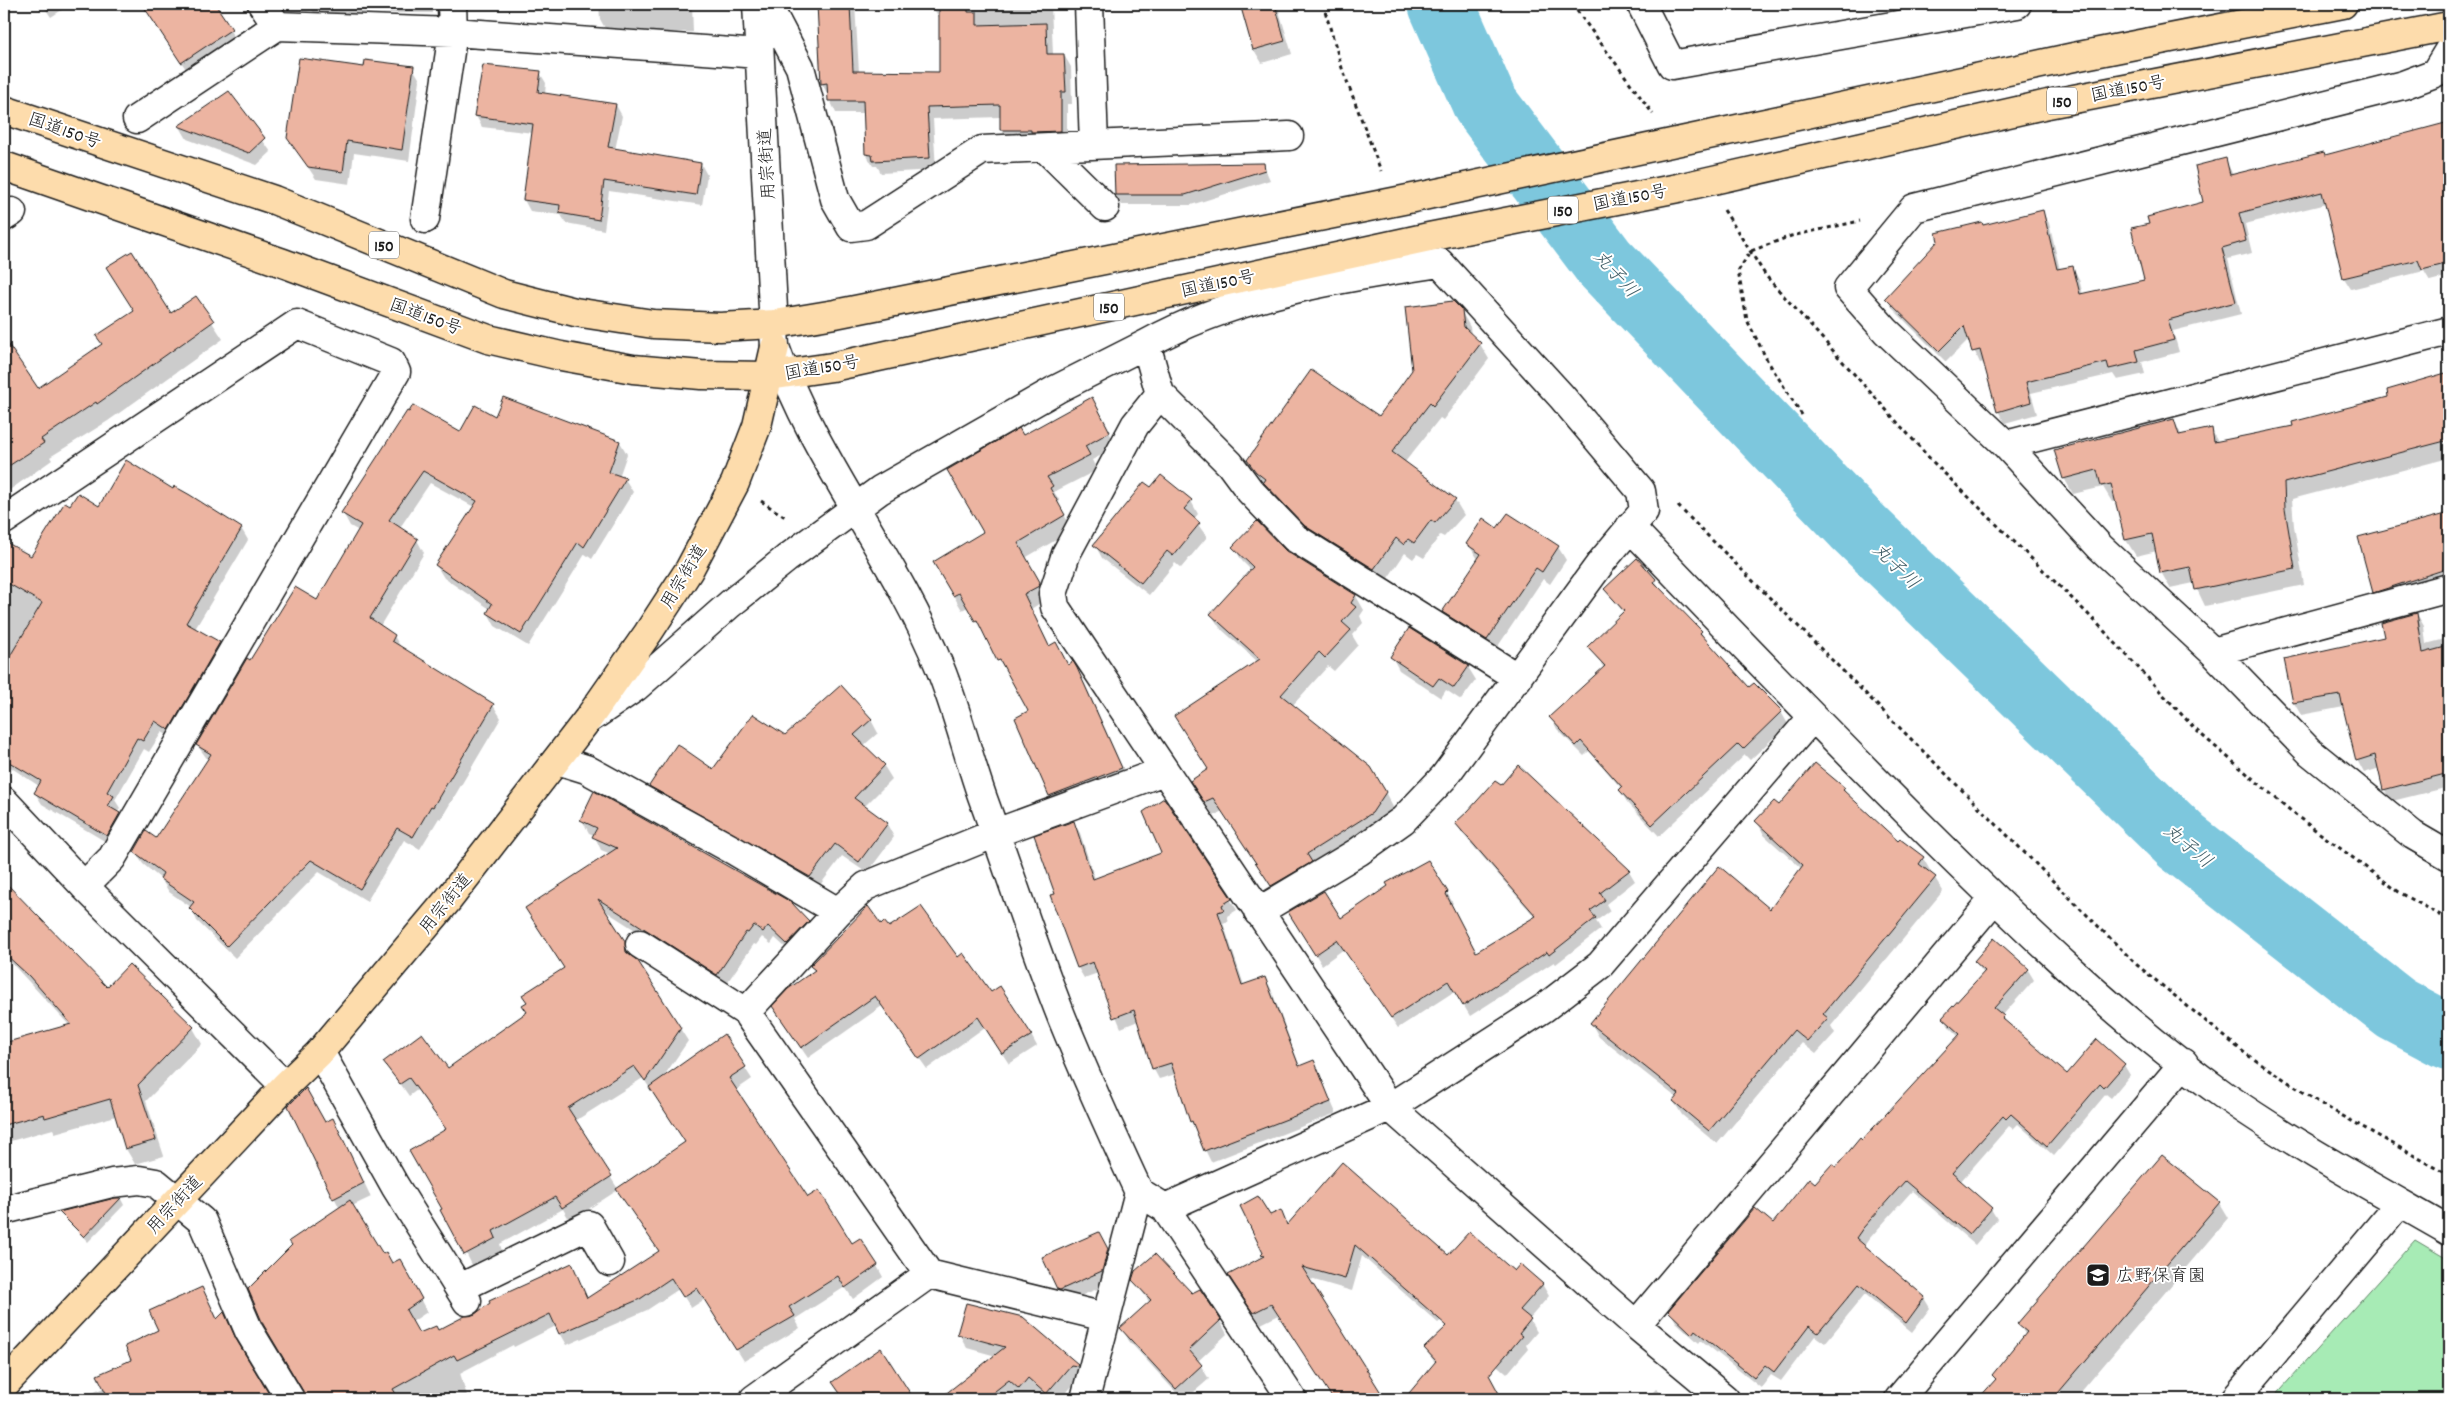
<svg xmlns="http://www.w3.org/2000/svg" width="2453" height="1403" font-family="Dekko,'Klee One',sans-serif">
  <rect width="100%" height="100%" fill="#fff"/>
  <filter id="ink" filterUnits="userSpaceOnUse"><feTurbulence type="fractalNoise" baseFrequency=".02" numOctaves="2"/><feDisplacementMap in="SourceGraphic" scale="10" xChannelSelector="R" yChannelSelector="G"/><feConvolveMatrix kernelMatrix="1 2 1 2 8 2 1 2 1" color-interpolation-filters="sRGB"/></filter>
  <g filter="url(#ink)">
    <path fill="#a7ebb5" stroke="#628468" d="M2415,1240L2449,1260V1399H2272Z"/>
    <path fill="#0003" fill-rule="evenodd" d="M42,4H71L51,17Z
      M142,4H213L240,46L192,78Z
      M308,4H432V13H314Z
      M599,4H692L693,32H607L600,19Z
      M817,4H855L859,72L940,73V19L935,11V4H1051L1053,55H1064L1071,67L1072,104H1067V143L1008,141L1001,129V117L933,119L936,170L881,173L877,166H873L866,154L864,113H836L822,83Z
      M1241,4H1277L1292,54L1262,63L1254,50Z
      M365,68H413L420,80L409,161L354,153L350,184L316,179L288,138Z
      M540,73L546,83L545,94L616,105L622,116L615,150L701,164L707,175L702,205L609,191L604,230L566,223L561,215L530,211L524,200L533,133L482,127L476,116Z
      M229,93L271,152L257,165L187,139L180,127Z
      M2449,124V276L2430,281L2424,271L2351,289L2344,278L2326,204L2245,224L2252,253L2228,259L2241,314L2173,331L2179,352L2142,362L2145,374L2117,380L2113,374L2031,393L2037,414L2005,423L1998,411L1985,362L1980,363L1969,339L1946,362L1893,309L1887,298L1983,226L2042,212L2049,223L2060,270L2073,267L2079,279L2083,295L2145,281L2151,225L2205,202L2225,159L2233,175L2325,156Z
      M1263,164L1270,180L1191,205H1122L1116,195Z
      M196,298L223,339L108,421L50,457L52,460L4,494V340L37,390L170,315Z
      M1461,311L1470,327L1471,335L1480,344L1489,359L1443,420L1440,418L1405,462L1455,500L1464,515L1444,537L1440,535L1424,558L1417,554L1413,559L1405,553L1384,584L1315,541L1274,498L1248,460L1379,417Z
      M2449,374V458L2292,499L2294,526L2304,585L2205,606L2194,583L2170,588L2161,572L2157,551L2136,556L2126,540L2117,501L2112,502L2103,487L2073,494L2064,478L2174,421L2182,436L2211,430L2218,442L2294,427L2390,398L2388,391Z
      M1099,413L1117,447L1092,460L1097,470L1054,492L1060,501L1057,503L1073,530L1025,558L1048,598L1031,609L1050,647L1068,666L1076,669L1085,684L1129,782L1058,810L1050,795L1030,712L968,607L962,610L934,563L985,533L1023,436Z
      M496,418L620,442L627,454L619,477L625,479L633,492L592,559L585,554L528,646L495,626L488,613L490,609L444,578L436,565L474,507L430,483L399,529L417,540L424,553L380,626L394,636L402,649L493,705L501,718L441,819L439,818L420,849L404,840L367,901L319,872L235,958L197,921L191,907L169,892L161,879L143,864L135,852L156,839L208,760L197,745L250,661L317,602L359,531L350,526L343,513L461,434Z
      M1151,489L1191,501L1198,514L1194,519L1207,537L1181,568L1175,563L1149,595L1102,558L1095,545Z
      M173,490L241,528L248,540L195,629L219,643L225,654L175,740L162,732L149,752L144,749L115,800L120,808L117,813L125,825L113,846L42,804L35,793L39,786L4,763V554L76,589L71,507L99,508Z
      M1508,514L1558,547L1566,560L1550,584L1543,579L1494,652L1450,624L1443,612L1478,559L1468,544L1497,530Z
      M2449,514V591L2385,611L2374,592L2360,538Z
      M1234,547L1286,552L1356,596L1364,610L1360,616L1363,623L1352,635L1358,645L1334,671L1328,666L1292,706L1385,792L1393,807L1378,828L1280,900L1222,811L1214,816L1200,795L1209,770L1258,662L1220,628L1211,614L1251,570L1242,561Z
      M1637,560L1655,580L1662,592L1701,632L1708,644L1749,689L1754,684L1781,712L1788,724L1750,760L1745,755L1659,836L1627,802L1620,790L1622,789L1589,751L1584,756L1557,729L1551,717L1604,668L1589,647L1624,613L1605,589Z
      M2417,614L2424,626L2426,644L2449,638V787L2392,801L2384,789L2380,768L2364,773L2357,760L2344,707L2301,715L2294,703L2286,660L2386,638Z
      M1392,657L1468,667L1476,680L1461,700L1446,690L1441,698L1399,670Z
      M871,720L878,733L863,746L884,766L892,779L864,807L887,824L894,837L867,873L842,856L817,889L658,798L650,786L714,771L785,737Z
      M1519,767L1629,871L1635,881L1606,904L1610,911L1596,921L1601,929L1556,964L1554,962L1470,1016L1455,991L1398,1028L1344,949L1322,965L1296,923L1341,920L1447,893L1453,903L1451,905L1476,954L1536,918L1462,833L1456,823L1501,787Z
      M1844,789L1848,797L1899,842L1923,858L1931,872L1929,874L1935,878L1943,891L1831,1026L1835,1033L1816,1054L1802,1043L1717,1144L1682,1115L1674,1102L1677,1098L1599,1037L1591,1023L1770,910L1802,869L1764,835L1757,821L1779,807Z
      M582,820L808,921L815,934L795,956L775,938L771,944L762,937L756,945L754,944L724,987L604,910L688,1041L662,1079L724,1036L752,1079L736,1090L808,1199L852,1244L877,1266L883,1277L853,1299L845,1287L795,1319L800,1328L744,1361L705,1299L691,1308L679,1289L647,1310L567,1345L556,1326L514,1347L513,1345L460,1373L468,1399H307L305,1392L340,1209L289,1106L325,1124L333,1120L340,1132L371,1197L352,1206L383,1256L392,1265L406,1272L427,1312L412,1322L419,1335L438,1332L578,1277L588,1299L659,1252L618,1190L570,1221L563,1209L500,1244L502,1251L473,1267L444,1209L447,1131L417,1090L409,1096L385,1062L448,1070L528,1013L565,969L611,854L601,850L594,835L589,833ZM643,1078L686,1143L618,1189L575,1121Z
      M1073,822L1080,833L1095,879L1230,899L1237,910L1227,916L1229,921L1223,923L1244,985L1265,978L1271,989L1300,1067L1314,1062L1336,1113L1211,1162L1191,1121L1176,1074L1159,1079L1153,1068L1138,1021L1121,1028L1098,973L1084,978L1078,968L1051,896L1056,894Z
      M4,883L107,988L193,1028L202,1044L146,1101L164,1156L135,1164L126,1149L116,1116L55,1133L53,1129L7,1142L4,1138V1044L69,1025L4,955Z
      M880,925L991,994L1031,1035L1037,1046L1009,1064L985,1027L927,1069L882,1006L808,1058L780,1018L815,972L811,966Z
      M1975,961L2028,970L2034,980L2002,1016L2007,1024L2067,1076L2124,1065L2130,1075L2111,1098L2106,1094L2054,1156L2018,1124L2013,1129L2009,1126L1960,1182L1991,1209L1997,1219L1975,1245L1912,1191L1869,1239L1864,1246L1924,1298L1930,1308L1912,1332L1865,1294L1825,1343L1815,1336L1781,1381L1771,1375L1761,1388L1701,1340L1699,1343L1676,1322L1670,1311L1836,1168L1959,1037L1950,1028L1943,1018L1984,974Z
      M2162,1156L2219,1203L2228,1218L2075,1399H1980L1996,1381L1993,1375L2026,1336L2019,1324Z
      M121,1199L124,1205L88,1242L60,1213Z
      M1280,1212L1288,1226L1449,1257L1514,1273L1542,1284L1549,1296L1529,1319L1537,1332L1526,1345L1528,1349L1507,1374L1469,1341L1501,1399H1406L1436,1364L1425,1349L1450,1325L1443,1319L1438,1323L1362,1256L1352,1291L1307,1278L1384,1399H1334L1279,1315L1261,1324L1237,1287L1264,1258L1262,1255L1269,1217Z
      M1098,1234L1115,1263L1109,1284L1066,1302L1058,1289Z
      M1134,1280L1192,1295L1220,1321L1227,1334L1198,1361L1209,1379L1186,1399H1182L1129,1341L1122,1328L1150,1303Z
      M208,1300L218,1320L224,1314L241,1350L270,1399H80L105,1387L160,1331Z
      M959,1334L1077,1364L1086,1379L1079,1378L1061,1399H941L996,1356L967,1348Z
      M880,1350L913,1399H844L834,1382Z
      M1656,1389L1669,1399H1646Z
      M1610,1392L1618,1399H1603Z"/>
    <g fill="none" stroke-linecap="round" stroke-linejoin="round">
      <path stroke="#7dc7dd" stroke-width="66" d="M1441,4L1485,104L1604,262L1855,524L2182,842L2396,1009L2449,1037"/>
    </g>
    <path fill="#ecb4a1" stroke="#1c1c1c" d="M142,4H215L232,29L181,63Z
      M817,4H850L853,71L939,72V4H968V12H977V25L1046,23L1047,54H1064L1066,92H1061V131L1031,132V130H1000V105L927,107L930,158L873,161L872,155L865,154L863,101H828L827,83L821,84Z
      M1240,4H1275L1285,41L1253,50Z
      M299,58L364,67L365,60L414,66L402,150L347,141L343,172L308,167L287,138Z
      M483,65L541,71L538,92L616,104L608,147L701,163L696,195L604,181L599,220L559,213L560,205L523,200L533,124L474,116Z
      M229,91L265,138L249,153L178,126Z
      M2449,122V263L2422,270L2418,260L2343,278L2322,192L2239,213L2246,241L2222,248L2236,302L2168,320L2174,340L2136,350L2139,362L2109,369L2107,362L2026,382L2031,402L1997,412L1980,350L1972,352L1964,326L1939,351L1885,298L1938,241L1936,233L1982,222L1983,225L2043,210L2057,269L2073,266L2080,294L2144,280L2131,228L2149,224L2147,217L2203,202L2195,166L2226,158L2230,175L2324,152L2325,155Z
      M1264,163L1265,170L1185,195H1115L1114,165Z
      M132,251L171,313L196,296L214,321L97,404L96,402L41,439L44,443L4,469V338L38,388L102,344L96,336L134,311L106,267Z
      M1453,301L1462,310L1464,327L1481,343L1433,406L1430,403L1392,452L1456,499L1435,523L1431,520L1414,543L1408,539L1404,545L1396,538L1374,569L1305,526L1263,482L1265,479L1256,472L1247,460L1311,370L1379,416L1412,370L1405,307Z
      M2449,372V440L2284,483L2285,509L2295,569L2195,590L2190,567L2160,573L2152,534L2125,540L2111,484L2101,486L2097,470L2063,479L2054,450L2174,419L2179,435L2212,428L2214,442L2293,426L2292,422L2388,397L2387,390Z
      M503,397L620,441L609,472L626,478L584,547L578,542L521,634L487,613L492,604L435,565L477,501L423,471L389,520L418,539L370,618L395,635L392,641L494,704L433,807L431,806L413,837L397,828L360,889L311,860L227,946L189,908L194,902L160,879L163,873L134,852L146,831L156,838L211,754L196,745L247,658L250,660L295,587L317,600L361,525L341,513L407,411L409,412L413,405L460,432L475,405L495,416Z
      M1092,397L1110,432L1085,446L1090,455L1047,477L1053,486L1050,488L1065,515L1018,543L1040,582L1039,586L1024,594L1049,646L1056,642L1068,665L1073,661L1077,668L1122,768L1049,796L1015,718L1028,711L1000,660L997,661L977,620L975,621L959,593L953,596L933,562L983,532L947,470L1019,428L1023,435Z
      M126,460L173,489L174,486L190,495L242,528L186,623L220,642L169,730L155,721L143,741L137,738L107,792L114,796L108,806L120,813L107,836L34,793L41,781L4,759V666L42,603L4,581V541L31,556L65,502L70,505L78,493L99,506Z
      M1161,475L1192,500L1184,509L1200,523L1173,556L1167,551L1141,583L1093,545L1144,482L1151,487Z
      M1508,513L1559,546L1542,572L1536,568L1487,640L1442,612L1481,554L1466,544L1483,518L1497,528Z
      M2449,513V568L2373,593L2358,537Z
      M1257,521L1286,551L1356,595L1351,603L1356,607L1342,622L1351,630L1325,658L1319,652L1281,695L1371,767L1386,792L1372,813L1307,854L1312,862L1271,886L1213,798L1204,802L1190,781L1208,769L1174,716L1260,659L1210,614L1253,567L1232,547Z
      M1637,558L1656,579L1654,582L1702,631L1700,633L1749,687L1754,683L1782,711L1743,749L1738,744L1652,825L1619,790L1622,787L1581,741L1576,746L1549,717L1605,666L1587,647L1624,611L1604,589Z
      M2417,613L2423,653L2449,646V773L2383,790L2375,755L2356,761L2340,695L2293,703L2284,659L2384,637L2381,623Z
      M1409,628L1469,666L1454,688L1439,678L1433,686L1390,657Z
      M841,685L872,719L854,735L885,765L854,798L888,823L859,862L835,844L810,877L649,786L677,744L713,769L753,714L785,735Z
      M1815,763L1845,788L1843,790L1898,841L1900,839L1924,857L1919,864L1936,877L1823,1014L1828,1018L1807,1041L1794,1030L1709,1131L1673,1101L1679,1094L1590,1023L1719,866L1770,909L1803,865L1755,821L1774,801L1779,805Z
      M1518,765L1630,870L1600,893L1605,900L1590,911L1596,918L1549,955L1547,952L1463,1006L1448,981L1391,1018L1337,940L1315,955L1288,912L1324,891L1341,918L1388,886L1386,883L1428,860L1448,892L1446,894L1476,952L1536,916L1455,823L1468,811L1495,781L1501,785Z
      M594,791L791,902L809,921L787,944L768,926L763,932L754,925L748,933L746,932L717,975L598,899L625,941L626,952L638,961L681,1028L645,1081L634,1066L568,1108L612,1176L562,1208L555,1197L493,1231L496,1238L464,1255L440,1210L442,1209L409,1151L446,1129L409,1078L400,1084L383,1062L422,1033L448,1068L527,1012L522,1005L527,1002L522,995L564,968L525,908L617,848L592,837L597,828L580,820Z
      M1164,798L1232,899L1222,905L1224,910L1218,912L1242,985L1265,977L1299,1066L1314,1060L1331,1102L1204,1151L1192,1121L1190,1122L1171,1063L1152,1069L1134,1010L1113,1018L1093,962L1077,968L1050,895L1055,894L1034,835L1074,821L1093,879L1161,853L1143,812Z
      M4,881L107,987L129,964L194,1027L138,1085L156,1140L125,1149L110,1099L45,1118L44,1114L4,1125V1043L71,1024L29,976L4,953Z
      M868,906L881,924L884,921L889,927L921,906L958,957L963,953L991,992L1000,986L1032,1035L1002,1054L978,1017L919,1059L875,996L801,1048L772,1006L788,989L815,970L810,966Z
      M1994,938L2029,969L1994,1008L2004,1016L2002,1018L2067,1074L2097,1039L2125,1064L2104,1088L2100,1084L2047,1146L2011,1114L2006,1119L2003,1116L1952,1173L1992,1208L1969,1235L1905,1181L1863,1228L1856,1238L1925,1297L1906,1323L1859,1284L1818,1333L1809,1326L1774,1372L1765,1365L1754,1378L1695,1330L1692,1334L1668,1311L1755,1208L1773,1223L1809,1178L1815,1183L1832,1164L1836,1167L1860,1138L1862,1140L1960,1034L1942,1018L1985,971L1974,961Z
      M724,1034L746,1067L729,1078L808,1197L819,1190L852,1243L860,1238L878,1265L845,1288L838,1276L789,1307L795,1316L736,1350L697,1288L683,1297L671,1278L640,1299L559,1334L550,1314L457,1360L454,1355L393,1389L399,1399H306L303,1391L263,1324L248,1289L292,1245L289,1241L350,1200L383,1254L386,1252L392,1263L400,1259L422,1299L406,1310L419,1333L436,1326L438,1330L465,1316L475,1314L490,1303L489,1301L572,1263L587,1298L659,1251L616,1189L685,1142L649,1087Z
      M306,1088L325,1122L333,1118L364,1183L333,1199L288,1106Z
      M2162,1155L2220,1202L2053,1399H1978L1996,1379L1992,1375L2027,1332L2017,1324Z
      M1342,1162L1448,1255L1469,1232L1514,1271L1520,1264L1543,1284L1520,1310L1531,1319L1519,1334L1522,1336L1489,1375L1502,1399H1404L1436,1361L1424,1348L1447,1326L1355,1245L1345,1279L1302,1267L1385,1399H1333L1271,1304L1253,1313L1228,1275L1264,1256L1261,1255L1263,1253L1240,1206L1258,1196L1270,1215L1281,1210L1287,1225Z
      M115,1198H121L84,1237L59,1212Z
      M1099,1232L1108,1249L1102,1271L1060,1290L1057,1289L1042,1257Z
      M1155,1254L1192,1293L1200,1289L1221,1320L1189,1350L1202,1365L1176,1389L1120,1328L1151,1300L1132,1280L1135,1271Z
      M202,1287L217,1319L224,1312L236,1339L272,1399H109L97,1375L131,1360L125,1346L158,1330L149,1311Z
      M966,1303L1023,1317L1078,1364L1077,1366L1071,1365L1046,1394L1028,1378L1019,1389L1009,1380L985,1399H939L1005,1347L957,1334Z
      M881,1348L914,1399H844L832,1382Z"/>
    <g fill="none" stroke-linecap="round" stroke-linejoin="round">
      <g stroke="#1c1c1c" stroke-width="31">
        <path id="minor" d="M262,4L277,26L453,32L759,54
          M757,4L775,347C815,462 895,556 940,668C957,710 967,753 982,796C1009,870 1033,945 1062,1018C1086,1077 1112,1134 1139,1192L1165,1208L1292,1399
          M767,4L800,67L835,199L851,227L866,225L982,150L1289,136
          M1089,4L1094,145
          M1641,4L1672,65L2017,4
          M2449,50L2435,73L2403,85L1914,208L1848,288L1886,331L2006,445L2100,547L2213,652L2310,752L2413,835L2449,856
          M137,119L277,26
          M1045,148L1105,207
          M4,217L12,212
          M425,219L453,32L452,4
          M1146,344C1237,294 1339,278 1440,263L1562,397L1641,491L1644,511L1603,560L1444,777L1403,820L1358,852L1258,912
          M2006,445L2449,331
          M4,520L297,324L391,362L396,372L112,858L84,886
          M1630,527C1728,630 1827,732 1927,832C2021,925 2117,1019 2225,1096C2297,1146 2374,1188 2449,1231
          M2213,652L2449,588
          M1518,678L1295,538L1250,491L1230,464L1160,394L1135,425L1066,554L1053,594L1055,607L1390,1107L1544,1008L1600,965L1812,718
          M589,719L636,687L730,604L786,559L880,490L1057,389L1146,344L1160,394
          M557,760L586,769L733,850L838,912
          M4,801L84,886L285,1086
          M640,944L746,1012
          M320,1052L395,1186L467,1301
          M1165,1208L1390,1107L1636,1325L1725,1399
          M4,1210L112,1183L139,1180L156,1183L202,1221L249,1331L290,1399
          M460,1288L589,1225L610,1262
          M1105,1317L929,1274L746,1012L838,912L866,886L996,833L1164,771
          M1636,1325L1994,899
          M754,1399L929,1274
          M1085,1399L1139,1192
          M1899,1399L2184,1063
          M2235,1399L2400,1203"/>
      </g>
      <g stroke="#1c1c1c" stroke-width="31">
        <path id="major" d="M4,1385L285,1086L320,1052L448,900L588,719L648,633L689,570L735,483L757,426L775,347"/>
      </g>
      <g stroke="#1c1c1c" stroke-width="31">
        <path id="highway" d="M4,110L274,200L504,294L575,312L653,324L720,327L775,324L835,314L1423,196L2074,57L2343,4
          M4,166L283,263L488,339L561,356L633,369L701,375L769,376L832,367L1429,237L1678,188L2048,104L2449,26"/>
      </g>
      <path stroke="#1c1c1c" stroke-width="3" stroke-dasharray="4 4" stroke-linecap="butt" d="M1323,4L1342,68L1381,171
        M1572,4L1653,114
        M1724,210L1766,276L1933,462L2094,620L2197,731L2298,817L2399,892L2449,920
        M1802,415L1767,360L1747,320L1738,271L1751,251L1791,236L1860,221
        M761,501L785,517
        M1678,506L2137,965L2246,1054L2323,1105L2449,1175"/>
      <use href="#minor" stroke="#fff" stroke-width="28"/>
      <use href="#major" stroke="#fddcac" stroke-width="28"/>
      <use href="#highway" stroke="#fddcac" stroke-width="28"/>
    </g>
  </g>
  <defs>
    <g id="school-square" transform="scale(1.25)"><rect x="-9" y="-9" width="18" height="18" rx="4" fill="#1c1c1c" stroke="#fff"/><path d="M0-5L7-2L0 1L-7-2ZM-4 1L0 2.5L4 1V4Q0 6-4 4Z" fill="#fff"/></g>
  </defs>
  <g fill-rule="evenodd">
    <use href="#school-square" x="2098" y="1275"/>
  </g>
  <g text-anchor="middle" stroke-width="4" stroke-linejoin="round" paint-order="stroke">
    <g fill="#fff" stroke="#606060" stroke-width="1">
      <rect x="2047" y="87.5" width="30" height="27" rx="4"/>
      <rect x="1548" y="196.5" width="30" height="27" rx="4"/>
      <rect x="369" y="231.5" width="30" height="27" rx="4"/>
      <rect x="1094" y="293.5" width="30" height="27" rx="4"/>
    </g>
    <g font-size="16" font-weight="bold" fill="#1c1c1c">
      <text x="2062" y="107">150</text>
      <text x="1563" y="216">150</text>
      <text x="384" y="251">150</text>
      <text x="1109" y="313">150</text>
    </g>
    <g font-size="18" fill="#1c1c1c" stroke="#fff">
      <text transform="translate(2128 88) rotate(-11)" y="6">国道150号</text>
      <text transform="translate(65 130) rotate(19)" y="6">国道150号</text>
      <text transform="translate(766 164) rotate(-93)" y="6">用宗街道</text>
      <text transform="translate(1630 197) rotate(-11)" y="6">国道150号</text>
      <text transform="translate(1218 283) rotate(-12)" y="6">国道150号</text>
      <text transform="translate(426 316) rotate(20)" y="6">国道150号</text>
      <text transform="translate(822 367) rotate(-10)" y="6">国道150号</text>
      <text transform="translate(683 576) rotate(-59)" y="6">用宗街道</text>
      <text transform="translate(445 903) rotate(-51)" y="6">用宗街道</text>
      <text transform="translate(174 1204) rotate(-47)" y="6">用宗街道</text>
    </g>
    <g font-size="18" fill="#1c1c1c" stroke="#fff" text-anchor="start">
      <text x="2116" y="1281">広野保育園</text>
    </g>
    <g font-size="19" font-style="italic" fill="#436069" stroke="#fff">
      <text transform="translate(1617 273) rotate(48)" y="7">丸子川</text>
      <text transform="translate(1897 565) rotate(44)" y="7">丸子川</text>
      <text transform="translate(2189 845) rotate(40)" y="7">丸子川</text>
    </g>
  </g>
  <rect width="2453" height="1403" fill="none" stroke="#fff" stroke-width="20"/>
  <rect x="10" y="10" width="2433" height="1383" fill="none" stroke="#1c1c1c" stroke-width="2" filter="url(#ink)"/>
</svg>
